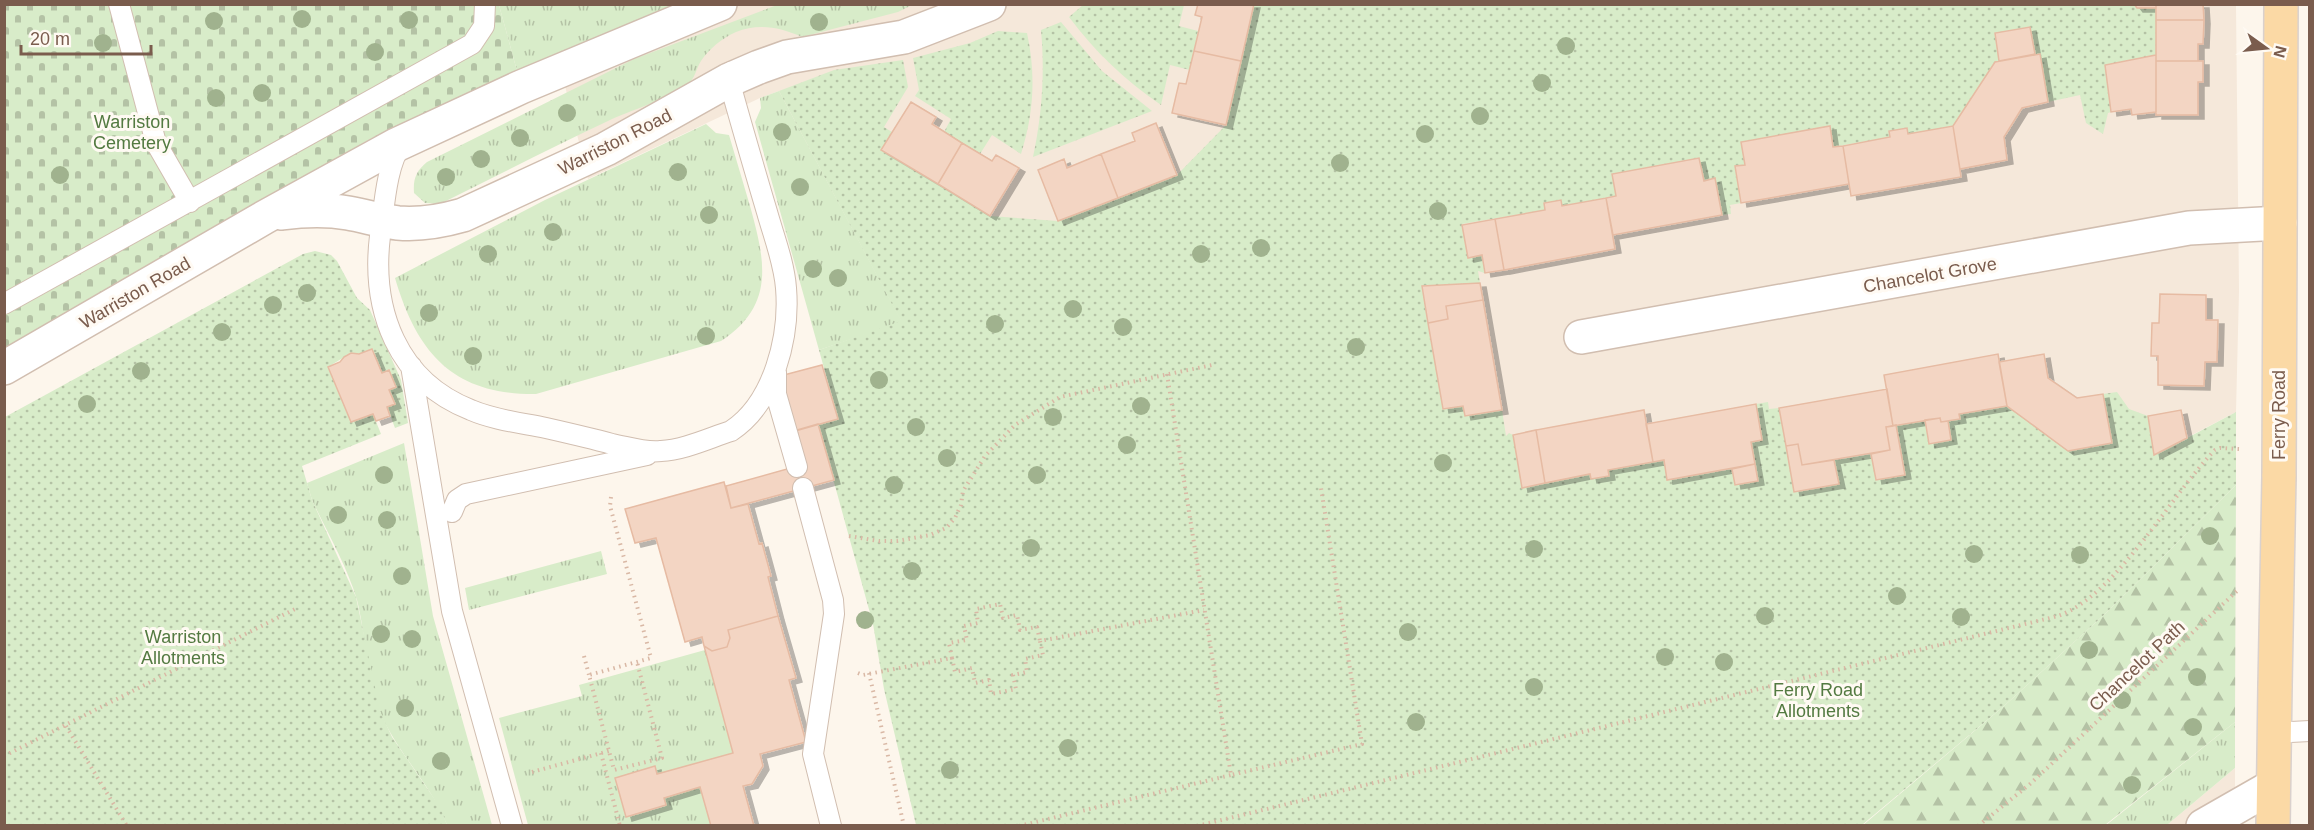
<svg xmlns="http://www.w3.org/2000/svg" width="2314" height="830" font-family="Helvetica,sans-serif">
  <defs>
    <pattern id="grass-tufts" width="24" height="20" patternUnits="userSpaceOnUse" patternTransform="scale(1.5)"><rect width="24" height="20" fill="#d8ecc9"/><path d="M3 7l-1-3M5 7V3M7 7l1-3M15 17l-1-3M17 17v-4M19 17l1-3" fill="none" stroke="#b4c2a5"/></pattern>
    <pattern id="forest-firs" width="22" height="20" patternUnits="userSpaceOnUse" patternTransform="scale(1.5)"><rect width="22" height="20" fill="#d8ecc9"/><path d="M5 1l3.5 6h-7zM16 11l3.5 6h-7z" fill="#b4c2a5"/></pattern>
    <pattern id="cemetery-stones" width="16" height="16" patternUnits="userSpaceOnUse" patternTransform="scale(1.5)"><rect width="16" height="16" fill="#d8ecc9"/><path d="M2 7V4a2 2 0 0 1 4 0v3zM10 15v-3a2 2 0 0 1 4 0v3z" fill="#b4c2a5"/></pattern>
    <pattern id="garden-dots" width="8" height="8" patternUnits="userSpaceOnUse" patternTransform="scale(1.5)"><rect width="8" height="8" fill="#d8ecc9"/><path d="M2 2h.1M6 6h.1" fill="none" stroke="#b4c2a5" stroke-width="1.8" stroke-linecap="round"/></pattern>
    <filter id="shadow"><feDropShadow dx="6" dy="4" stdDeviation="0" flood-color="#0004"/></filter>
  </defs>
  <rect width="100%" height="100%" fill="#fdf6ec"/>
  <path fill="#f5e8da" d="M545,5H2236L2239,291L2236,412L2048,510L1388,685L902,322L779,91L760,98L588,179Z
    M2235,768V825H2167Z"/>
  <path fill="url(#grass-tufts)" d="M499,5H676L517,71Z
    M777,5H912L898,12L802,37C780,27 758,23 736,32C722,38 709,49 701,61C696,69 695,79 687,85C670,98 629,111 608,121C551,148 496,176 440,204L425,203L414,193C413,179 416,171 427,162L634,59Z
    M779,91L902,322L819,350L755,122L761,108L760,98Z
    M706,124L716,133L729,135C736,159 743,182 750,206C765,260 776,305 721,341L536,394C453,395 417,353 395,278L545,200Z
    M404,443L433,616L492,825H447C431,784 397,753 380,712C366,676 366,636 357,600C347,566 327,532 312,500L307,483Z
    M601,551L607,574L469,610L465,588Z
    M705,650L733,753L657,774L655,767L626,817L666,806L664,798L700,787L711,825H528L499,718L582,696L579,685Z
    M2235,722V768L2167,825L2105,826Z"/>
  <path fill="url(#forest-firs)" d="M2236,485L2235,722L2105,825L1862,826L2004,706L2106,613Z"/>
  <path fill="url(#cemetery-stones)" d="M4,5H499L517,71L370,139L5,353Z"/>
  <path fill="url(#garden-dots)" d="M2134,4L2137,8H2156V55L2105,65L2111,112L2108,113L2103,134L2086,123L2080,95L2048,102L2040,54H2035L2030,27L1995,33L1999,61L1995,62L1953,126L1908,134L1907,128L1890,137L1833,147L1830,126L1741,142L1745,165L1735,167L1741,203L1730,205L1731,214L1722,215L1715,179L1704,181L1699,158L1613,174L1616,196L1562,206L1561,200L1544,203L1545,210L1462,224L1468,258L1482,255L1485,273L1478,271L1480,283L1422,287L1443,409L1463,406L1465,416L1502,410L1506,436L1509,433L1513,435L1523,487L1590,474L1591,479L1609,476L1608,470L1664,460L1668,480L1732,469L1735,485L1758,481L1751,442L1762,440L1756,404L1768,402L1769,409L1779,408L1794,491L1839,483L1834,460L1871,454L1876,480L1905,475L1896,425L1925,420L1930,444L1951,440L1948,421L1960,419L1959,414L2007,406L2068,451L2112,443L2103,394L2117,392L2129,409L2148,416L2155,455L2236,412V485L2106,613L2004,706L1862,825H916L884,689L873,624L818,424L838,419L819,350L901,321L779,91L834,70L903,60L908,87L884,127L892,132L882,150L990,216L1058,221L1177,175L1226,125L1254,5Z
    M1083,5H1184L1179,26L1198,31L1190,70L1170,65L1161,105C1125,80 1095,52 1069,17Z
    M1061,22L1102,71L1152,111L1033,157C1042,115 1045,73 1041,30Z
    M998,31L1027,33C1036,74 1034,113 1021,154L992,135L980,154L944,132L951,119L915,96L919,90L913,58L970,43Z
    M315,251L331,255L337,261L357,298L370,310L401,380L408,423L395,428L387,407L395,404L389,390L396,387L389,370L382,373L372,349L359,354L351,353L328,367L351,422L373,414L381,434L302,466L312,500L356,597L380,711L392,737L440,807L447,825L5,826V417L303,254Z"/>
  <path fill="#f3d5c3" stroke="#e6bba3" stroke-width="1.5" filter="url(#shadow)" d="M1198,4H1254L1241,61L1194,51L1202,17L1195,15Z
    M2134,4H2156V8H2137Z
    M2156,4H2203L2204,20H2156Z
    M2156,20H2204L2203,44H2198V61H2156Z
    M2030,27L2035,54L1999,61L1995,33Z
    M1194,51L1241,61L1226,125L1172,113L1179,83L1186,84Z
    M2040,54L2048,102L2022,108L2004,137L2007,160L1960,169L1953,126L1995,62Z
    M2156,55V112L2132,115L2131,109L2111,112L2105,65Z
    M2156,61H2203V82H2198V115H2156Z
    M911,102L936,117L932,124L962,143L938,184L881,150Z
    M1156,123L1177,175L1118,198L1101,154L1135,141L1132,133Z
    M1830,126L1833,147L1843,146L1849,184L1741,203L1735,166L1745,165L1741,142Z
    M1953,126L1961,177L1851,196L1843,146L1890,137L1889,131L1907,128L1908,134Z
    M962,143L992,161L996,155L1019,168L990,216L938,184Z
    M1101,154L1118,198L1058,221L1038,170L1064,159L1067,168Z
    M1699,158L1704,181L1715,178L1722,215L1613,235L1606,198L1616,196L1612,174Z
    M1606,198L1615,249L1504,270L1495,219L1545,210L1544,203L1561,200L1562,206Z
    M1495,219L1504,270L1485,273L1482,255L1468,258L1462,225Z
    M1480,283L1483,300L1446,306L1448,319L1428,323L1422,286Z
    M2160,294L2206,295V320H2218L2217,362H2205L2204,386L2158,385V356H2151L2152,323H2159Z
    M1483,300L1502,410L1465,416L1463,406L1443,409L1428,323L1448,319L1446,306Z
    M372,349L382,373L389,370L396,387L389,390L395,404L387,407L390,416L376,421L373,414L351,422L328,367L340,362L344,357L351,353L359,354Z
    M1998,354L2007,406L1959,414L1960,419L1941,422L1940,418L1893,426L1884,375Z
    M2044,354L2048,378L2077,398L2103,394L2112,443L2068,451L2007,406L1999,362Z
    M822,365L838,419L795,431L780,376Z
    M1887,389L1893,426L1886,427L1890,450L1802,465L1798,444L1786,446L1779,408Z
    M1756,404L1762,440L1751,442L1755,464L1667,480L1664,460L1653,462L1646,424Z
    M1644,410L1653,462L1608,470L1609,476L1591,479L1590,474L1545,483L1536,430Z
    M2181,410L2187,438L2154,455L2148,416Z
    M1940,418L1941,422L1948,421L1951,440L1929,444L1925,420Z
    M818,424L834,480L731,508L726,486L805,464L797,430Z
    M1896,425L1905,475L1876,480L1871,454L1890,450L1886,427Z
    M1536,430L1545,483L1522,488L1513,435Z
    M1798,444L1802,465L1834,460L1839,484L1794,492L1786,446Z
    M1755,464L1758,481L1735,485L1732,469Z
    M724,482L731,508L748,504L759,544L762,543L771,576L768,577L778,616L728,630L730,638L727,647L712,651L704,646L702,637L685,642L656,538L635,543L625,509Z
    M778,616L796,678L789,680L806,742L760,754L763,766L752,784L743,786L754,826H711L700,787L664,798L666,805L626,817L615,778L655,766L657,774L733,753L704,646L712,651L727,647L730,638L728,630Z"/>
  <g fill="none" stroke-linecap="round" stroke-linejoin="round">
    <g stroke="#d1beb0" stroke-width="22">
      <path id="lane" d="M119,4L156,143L190,202
        M402,144C386,164 384,210 380,236C371,310 397,381 471,410C494,420 522,423 546,428C568,433 590,438 612,444C628,447 645,453 661,451C684,450 709,438 731,431C774,403 790,336 786,288C784,262 774,237 767,212C754,168 741,124 729,80L731,72
        M4,304L472,44L484,26L485,4
        M411,366L452,611L512,826
        M776,372V394L797,467
        M803,488L833,600L834,614L813,754L831,826
        M452,512L457,500L466,494L647,455
        M2274,733L2310,731"/>
    </g>
    <g stroke="#d1beb0" stroke-width="36">
      <path id="street" d="M282,213C304,210 325,209 348,213C365,216 381,221 398,223C421,225 442,221 463,215L606,149L729,80L759,67L787,57L904,37L989,4
        M1581,337L2189,228L2280,223
        M4,368L265,217L396,145L521,87L720,4
        M2203,826L2273,786"/>
    </g>
    <g stroke="#dad1cd" stroke-width="36">
      <path id="primary" d="M2279,477L2281,4
        M2273,826L2275,686"/>
    </g>
    <path stroke="#d9b8a5" stroke-width="4" stroke-dasharray="1.5 4.5" stroke-linecap="butt" d="M1167,374L1231,775L1362,744L1321,488
      M611,497L610,506L651,658L589,675L614,770L662,758L637,662
      M849,536L879,541H897L930,535L946,528L955,518L961,505L963,491L985,456L1015,425L1060,397L1212,365
      M584,656L589,675
      M952,658L949,643L967,640L964,626L978,623L976,609L1000,604L1003,618L1017,615L1020,630L1037,627L1040,641
      M858,673L863,675L952,658L955,672L972,668L975,683L989,680L991,694L1016,689L1013,675L1027,672L1025,659L1043,655L1040,641L1204,610
      M869,673L904,826
      M66,726L127,826
      M601,753L620,826
      M4,756L295,609
      M532,772L609,751
      M1019,826L1231,775
      M1197,826L2058,616C2117,595 2170,496 2215,450L2220,448L2239,449
      M1978,826L2030,784L2237,591"/>
    <use href="#lane" stroke="#fff" stroke-width="20"/>
    <use href="#street" stroke="#fff" stroke-width="33"/>
    <use href="#primary" stroke="#fbd9a5" stroke-width="33"/>
    <g stroke="#dad1cd" stroke-width="36" stroke-linecap="butt">
      <path id="primary-bridge" d="M2275,686L2279,477"/>
    </g>
    <use href="#primary-bridge" stroke="#fbd9a5" stroke-width="33"/>
  </g>
  <g fill="#a0b28e">
    <circle cx="302" cy="19" r="9"/>
    <circle cx="409" cy="20" r="9"/>
    <circle cx="214" cy="21" r="9"/>
    <circle cx="819" cy="22" r="9"/>
    <circle cx="103" cy="43" r="9"/>
    <circle cx="1566" cy="46" r="9"/>
    <circle cx="375" cy="52" r="9"/>
    <circle cx="1542" cy="83" r="9"/>
    <circle cx="262" cy="93" r="9"/>
    <circle cx="216" cy="98" r="9"/>
    <circle cx="567" cy="113" r="9"/>
    <circle cx="1480" cy="116" r="9"/>
    <circle cx="782" cy="132" r="9"/>
    <circle cx="1425" cy="134" r="9"/>
    <circle cx="520" cy="138" r="9"/>
    <circle cx="481" cy="159" r="9"/>
    <circle cx="1340" cy="163" r="9"/>
    <circle cx="678" cy="172" r="9"/>
    <circle cx="60" cy="175" r="9"/>
    <circle cx="446" cy="177" r="9"/>
    <circle cx="800" cy="187" r="9"/>
    <circle cx="1438" cy="211" r="9"/>
    <circle cx="709" cy="215" r="9"/>
    <circle cx="553" cy="232" r="9"/>
    <circle cx="1261" cy="248" r="9"/>
    <circle cx="488" cy="254" r="9"/>
    <circle cx="1201" cy="254" r="9"/>
    <circle cx="813" cy="269" r="9"/>
    <circle cx="838" cy="278" r="9"/>
    <circle cx="307" cy="293" r="9"/>
    <circle cx="273" cy="305" r="9"/>
    <circle cx="1073" cy="309" r="9"/>
    <circle cx="429" cy="313" r="9"/>
    <circle cx="995" cy="324" r="9"/>
    <circle cx="1123" cy="327" r="9"/>
    <circle cx="222" cy="332" r="9"/>
    <circle cx="706" cy="336" r="9"/>
    <circle cx="1356" cy="347" r="9"/>
    <circle cx="473" cy="356" r="9"/>
    <circle cx="141" cy="371" r="9"/>
    <circle cx="879" cy="380" r="9"/>
    <circle cx="87" cy="404" r="9"/>
    <circle cx="1141" cy="406" r="9"/>
    <circle cx="1053" cy="417" r="9"/>
    <circle cx="916" cy="427" r="9"/>
    <circle cx="1127" cy="445" r="9"/>
    <circle cx="947" cy="458" r="9"/>
    <circle cx="1443" cy="463" r="9"/>
    <circle cx="384" cy="475" r="9"/>
    <circle cx="1037" cy="475" r="9"/>
    <circle cx="894" cy="485" r="9"/>
    <circle cx="338" cy="515" r="9"/>
    <circle cx="387" cy="520" r="9"/>
    <circle cx="2210" cy="536" r="9"/>
    <circle cx="1031" cy="548" r="9"/>
    <circle cx="1534" cy="549" r="9"/>
    <circle cx="1974" cy="554" r="9"/>
    <circle cx="2080" cy="555" r="9"/>
    <circle cx="912" cy="571" r="9"/>
    <circle cx="402" cy="576" r="9"/>
    <circle cx="1897" cy="596" r="9"/>
    <circle cx="1765" cy="616" r="9"/>
    <circle cx="1961" cy="617" r="9"/>
    <circle cx="865" cy="620" r="9"/>
    <circle cx="1408" cy="632" r="9"/>
    <circle cx="381" cy="634" r="9"/>
    <circle cx="412" cy="639" r="9"/>
    <circle cx="2089" cy="650" r="9"/>
    <circle cx="1665" cy="657" r="9"/>
    <circle cx="1724" cy="662" r="9"/>
    <circle cx="2197" cy="677" r="9"/>
    <circle cx="1534" cy="687" r="9"/>
    <circle cx="2122" cy="700" r="9"/>
    <circle cx="405" cy="708" r="9"/>
    <circle cx="1416" cy="722" r="9"/>
    <circle cx="2193" cy="727" r="9"/>
    <circle cx="1068" cy="748" r="9"/>
    <circle cx="441" cy="761" r="9"/>
    <circle cx="950" cy="770" r="9"/>
    <circle cx="2132" cy="785" r="9"/>
  </g>
  <g text-anchor="middle" stroke-width="6" stroke-linejoin="round" paint-order="stroke">
    <g font-size="18" fill="#537a41" stroke="#fffaf3">
      <text x="132" y="128">Warriston<tspan x="132" dy="21">Cemetery</tspan></text>
      <text x="183" y="643">Warriston<tspan x="183" dy="21">Allotments</tspan></text>
      <text x="1818" y="696">Ferry Road<tspan x="1818" dy="21">Allotments</tspan></text>
    </g>
    <g font-size="18" fill="#7a5c4d" stroke="#fffaf3">
      <text transform="translate(615 142) rotate(-27)" y="6">Warriston Road</text>
      <text transform="translate(1930 275) rotate(-10)" y="6">Chancelot Grove</text>
      <text transform="translate(135 293) rotate(-30)" y="6">Warriston Road</text>
      <text transform="translate(2279 415) rotate(-90)" y="6">Ferry Road</text>
      <text transform="translate(2137 666) rotate(-43)" y="6">Chancelot Path</text>
    </g>
  </g>
  <rect width="2314" height="830" fill="none" stroke="#7a5c4d" stroke-width="12"/>
  <g transform="translate(2266 48) rotate(105)" stroke="#fffaf3" stroke-width="4.5" paint-order="stroke">
  <path d="M0-4.5L10 22L0 15L-10 22Z" fill="#7a5c4d"/>
  <text y="-9" font-size="16" font-weight="bold" text-anchor="middle" fill="#7a5c4d">N</text>
  </g>
  <path d="M21 45v9h130v-9" fill="none" stroke="#7a5c4d" stroke-width="3"/>
  <text x="30" y="45" font-size="18" fill="#7a5c4d" stroke="#fffaf3" stroke-width="4.5" paint-order="stroke">20 m</text>
</svg>
